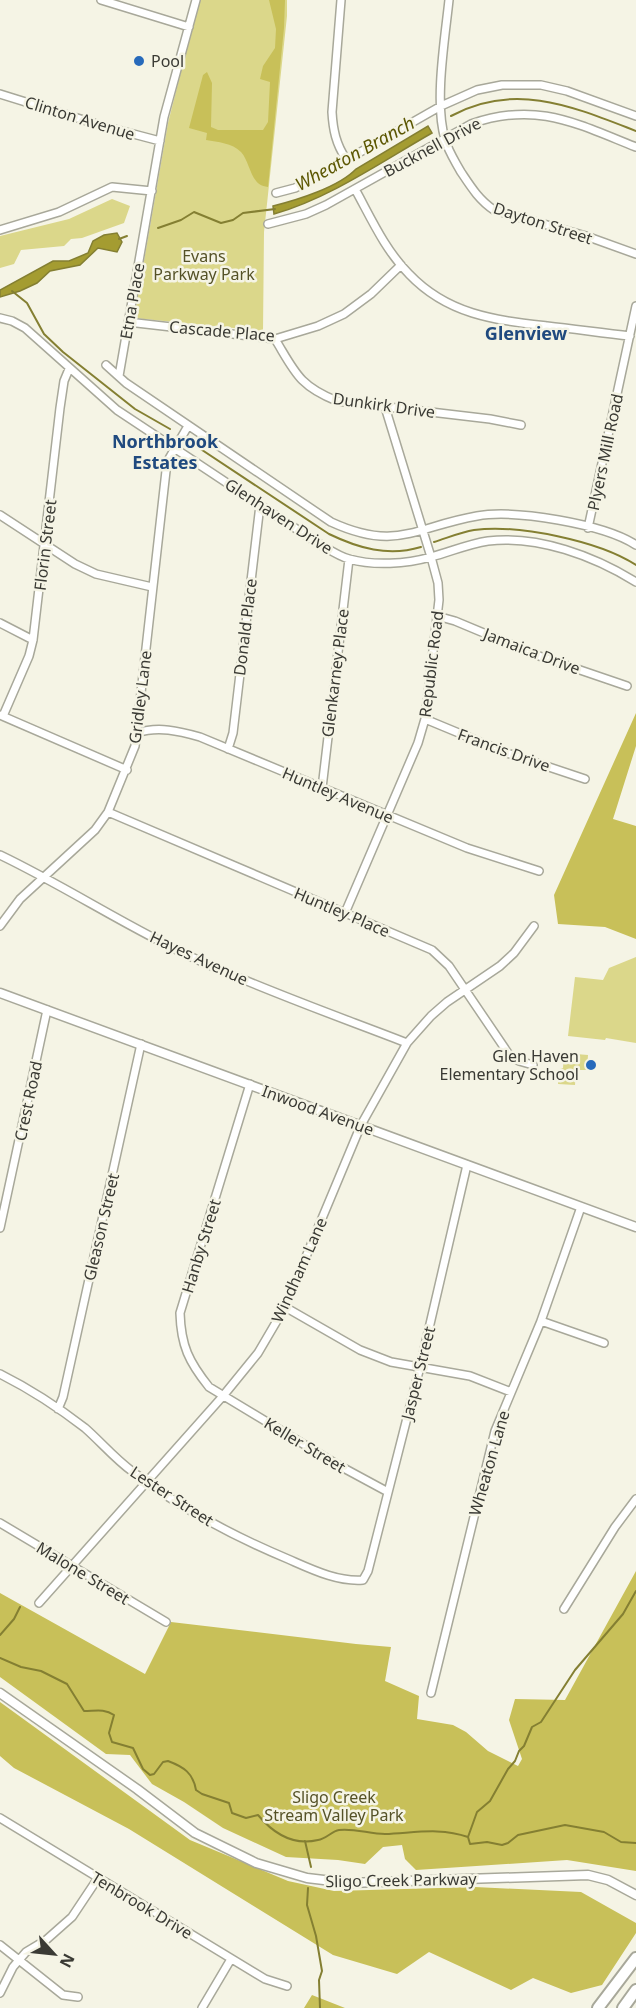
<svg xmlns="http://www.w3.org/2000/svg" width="636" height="2008" font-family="'Noto Sans',sans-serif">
  <rect width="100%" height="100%" fill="#f5f4e5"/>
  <path fill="#dbd78a" d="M199,0H287V16L264,232L263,331L134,318L168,123Z
    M112,199L130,206L124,223L82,238L71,239L64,246L21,250L14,264L0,268V236L69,219Z
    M636,957V1043L606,1038L605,1040L568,1036L575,977L603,980L609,968Z
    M564,1053L588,1055L587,1070H576L575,1085L558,1084L560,1069L563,1068Z"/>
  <path fill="#c8c059" d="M269,0H285L284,28L268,187C250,186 251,163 241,152C232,143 218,142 206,140L207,133L189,128L203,75L207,72L212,83L211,127L218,130H263L268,122L270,82L260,79L263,66L275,48L276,29Z
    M636,713V746L613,819L636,826V939L605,927L558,924L554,895Z
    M636,1571V1871L567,1860L416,1870L405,1859L402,1845L383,1847L365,1864L338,1860L286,1857L223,1828L184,1802L152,1784L130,1755L106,1754L0,1677V1593L145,1674L171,1622L356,1644L391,1647L385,1681L419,1696L417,1719L453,1725L466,1732L488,1751L518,1766L522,1759L509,1720L515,1699L565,1700Z
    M0,1702L190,1840L288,1881L334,1891L475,1887L581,1892L636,1923V1933L602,1985L571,1993L533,1978L511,1990L429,1952L397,1974L333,1955L129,1829L14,1768L0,1756Z
    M312,1995L345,2008H304Z"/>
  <path fill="#a49c31" stroke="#847f32" stroke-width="1.5" d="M428,126L432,133C381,162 330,198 274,214L273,206C297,200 339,187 356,169Z
    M117,233L122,242L117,252L98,248L80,265L50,271L37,283L20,291L0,297V290L53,261H69L88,253L93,241L104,235Z"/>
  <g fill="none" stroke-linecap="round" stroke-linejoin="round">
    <path stroke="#847f32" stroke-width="2" d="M451,116C515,81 574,107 636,131
      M158,228L181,220L194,212L221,223L233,220L243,213L275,209
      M119,239L127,236
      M12,291L27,303L44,334L63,352L135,409L170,429
      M190,442L329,534C358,548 388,557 421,547
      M434,542C447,538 461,532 474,530C518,524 599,541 636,565
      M0,1635L14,1619L20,1607
      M0,1658L21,1667L41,1671L67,1684L84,1711C95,1711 104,1708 114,1715L109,1733L112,1742L133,1748L143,1769L150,1775L154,1774L163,1762L168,1761C184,1767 193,1773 196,1790L202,1794L229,1803L232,1813L246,1818L258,1815C273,1833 293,1846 318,1840C326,1839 332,1831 339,1830C354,1828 370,1834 385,1834C414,1833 440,1827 468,1837L470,1844L487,1842L502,1845L508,1843L518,1835L565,1825L604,1832L621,1842L636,1843
      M468,1837L477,1812L490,1801L508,1769L515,1761L519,1751L524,1746L532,1727L541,1722L575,1670L623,1614L636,1591
      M305,1841L311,1867
      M308,1888L307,1905L316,1936L322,1971L319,1980L320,2008"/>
    <g stroke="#a8a89a" stroke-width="10">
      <path id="minor" d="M101,0L189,27
        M341,0L332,112C333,130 336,144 346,159
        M449,0C445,38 434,103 445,139C448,151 455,161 461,172C471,187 479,200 494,210L586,236L636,254
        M0,94L103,126L160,141
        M355,189C371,218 385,250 409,274C448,315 495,320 547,326C575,329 602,333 630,336
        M276,193L295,188L313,179L441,106L477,90L502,85H541L567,91L636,116
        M268,224L306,214L326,205L471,124C536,101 575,123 636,147
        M0,230L59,212L112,187L152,191
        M0,318L12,321L25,328L117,410L316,542C327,548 338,556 349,559C374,566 406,564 431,557C450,552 468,544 488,541C538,535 594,556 636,582
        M128,322L275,339L318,326L344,314L371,294L401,265
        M275,339C295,372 299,386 337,401L490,419L521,425
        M106,365L126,383L331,522C397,552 414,527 477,516C514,509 604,524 636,545
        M119,376L164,117L196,0
        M0,515L75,564L96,574L152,587
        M588,528L636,306
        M437,616L455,621L539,656L627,686
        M0,623L33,640
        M0,715L127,770
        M3,716L29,656L33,640L60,408L64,381L69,369
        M425,719L507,753L585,779
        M137,733C158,726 179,731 200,737L467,848L539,871
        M228,749L233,733L260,505
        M322,788L349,559
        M108,812L432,950L449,966L510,1056L519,1061L533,1065
        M0,855C67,887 130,929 198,960C266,991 337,1016 407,1043
        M345,913L418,743L425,719L439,600L438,583L431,557L385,407
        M0,926L20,899L95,830L108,812L135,746L167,462L188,426
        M250,1084L180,1313C181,1346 189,1362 209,1387L338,1465L388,1492
        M0,1228L47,1010
        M285,1307L360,1350L391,1362L470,1376L511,1392
        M541,1321L604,1343
        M0,1374C30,1389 59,1408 85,1428C101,1442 115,1459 133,1472C180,1508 233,1536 288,1559C311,1569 337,1582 363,1580L368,1571L420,1367L467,1165
        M58,1409L63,1397L141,1044
        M0,1523L166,1622
        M39,1603L223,1396L258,1353L285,1307L361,1125L407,1043L431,1016L447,1002L500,966L514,953L534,926
        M564,1609L615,1527L636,1499
        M431,1693L495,1431L541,1321L581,1207
        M0,1818L265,1979L287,1986
        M0,1945L63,1995L78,1997
        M0,1993L13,1967L26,1952L46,1940L72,1917L98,1878
        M202,2008L231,1959"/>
    </g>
    <g stroke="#a8a89a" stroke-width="11">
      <path id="tertiary" d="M0,993L636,1227
        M0,1693L137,1789L195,1833L256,1863L307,1878L349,1883L588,1875L608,1880L636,1895"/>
    </g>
    <g stroke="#a8a89a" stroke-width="14">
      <path id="primary" d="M598,2008L636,1958
        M623,2008L636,1990"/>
    </g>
    <use href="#minor" stroke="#fff" stroke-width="7"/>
    <use href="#tertiary" stroke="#fff" stroke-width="8"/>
    <use href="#primary" stroke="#fff" stroke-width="10"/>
  </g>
  <g fill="#276abb" stroke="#f5f4e5" stroke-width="2">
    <circle cx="139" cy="61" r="6"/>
    <circle cx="591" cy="1065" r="6"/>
  </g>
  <g text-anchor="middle" stroke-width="5" stroke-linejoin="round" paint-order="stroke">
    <g font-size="16" fill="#3a3a34" stroke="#f5f4e5" text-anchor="start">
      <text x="151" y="67">Pool</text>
      <text x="579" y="1062" text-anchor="end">Glen Haven<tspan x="579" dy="18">Elementary School</tspan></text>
    </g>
    <g font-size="16" fill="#3a3a34" stroke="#f5f4e5">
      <text transform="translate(80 118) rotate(17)" y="6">Clinton Avenue</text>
      <text transform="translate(432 147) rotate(-28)" y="6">Bucknell Drive</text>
      <text transform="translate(543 223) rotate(18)" y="6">Dayton Street</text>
      <text transform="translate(132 301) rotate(-80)" y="6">Etna Place</text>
      <text transform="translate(222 331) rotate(5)" y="6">Cascade Place</text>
      <text transform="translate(384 405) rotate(8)" y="6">Dunkirk Drive</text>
      <text transform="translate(605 452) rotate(-78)" y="6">Plyers Mill Road</text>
      <text transform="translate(279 516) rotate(33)" y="6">Glenhaven Drive</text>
      <text transform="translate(45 545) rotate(-83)" y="6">Florin Street</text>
      <text transform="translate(245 627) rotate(-83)" y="6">Donald Place</text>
      <text transform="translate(532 651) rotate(21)" y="6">Jamaica Drive</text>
      <text transform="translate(431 664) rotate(-83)" y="6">Republic Road</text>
      <text transform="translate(335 673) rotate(-83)" y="6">Glenkarney Place</text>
      <text transform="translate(140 697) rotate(-83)" y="6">Gridley Lane</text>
      <text transform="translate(504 750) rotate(20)" y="6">Francis Drive</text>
      <text transform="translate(338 795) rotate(23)" y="6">Huntley Avenue</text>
      <text transform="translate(342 912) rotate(23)" y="6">Huntley Place</text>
      <text transform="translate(199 958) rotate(25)" y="6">Hayes Avenue</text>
      <text transform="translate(28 1101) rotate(-78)" y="6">Crest Road</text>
      <text transform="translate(318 1110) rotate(20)" y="6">Inwood Avenue</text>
      <text transform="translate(101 1227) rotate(-77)" y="6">Gleason Street</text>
      <text transform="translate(201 1246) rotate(-73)" y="6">Hanby Street</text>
      <text transform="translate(299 1270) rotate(-66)" y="6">Windham Lane</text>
      <text transform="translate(418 1373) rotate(-76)" y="6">Jasper Street</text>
      <text transform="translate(305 1445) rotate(31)" y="6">Keller Street</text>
      <text transform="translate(489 1463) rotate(-74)" y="6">Wheaton Lane</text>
      <text transform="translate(172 1496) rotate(33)" y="6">Lester Street</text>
      <text transform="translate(83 1573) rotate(31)" y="6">Malone Street</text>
      <text transform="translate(401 1880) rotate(-1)" y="6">Sligo Creek Parkway</text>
      <text transform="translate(142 1905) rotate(31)" y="6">Tenbrook Drive</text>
    </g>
    <g font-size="16" fill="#555227" stroke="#f5f4e5">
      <text x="204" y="262">Evans<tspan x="204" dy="18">Parkway Park</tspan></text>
      <text x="334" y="1803">Sligo Creek<tspan x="334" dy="18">Stream Valley Park</tspan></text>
    </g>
    <g font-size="18" font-style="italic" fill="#5c5703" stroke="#f5f4e5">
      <text transform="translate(355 154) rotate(-29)" y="6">Wheaton Branch</text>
    </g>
    <g font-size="18" font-weight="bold" fill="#204a7f" stroke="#f5f4e5">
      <text x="526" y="340">Glenview</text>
      <text x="165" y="448">Northbrook<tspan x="165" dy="21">Estates</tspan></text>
    </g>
  </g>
  <g transform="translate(54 1954) rotate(117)" stroke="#f5f4e5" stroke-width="4.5" paint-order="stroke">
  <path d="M0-4.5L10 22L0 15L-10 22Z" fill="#3a3a34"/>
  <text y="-9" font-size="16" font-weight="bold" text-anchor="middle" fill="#3a3a34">N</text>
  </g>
</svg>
